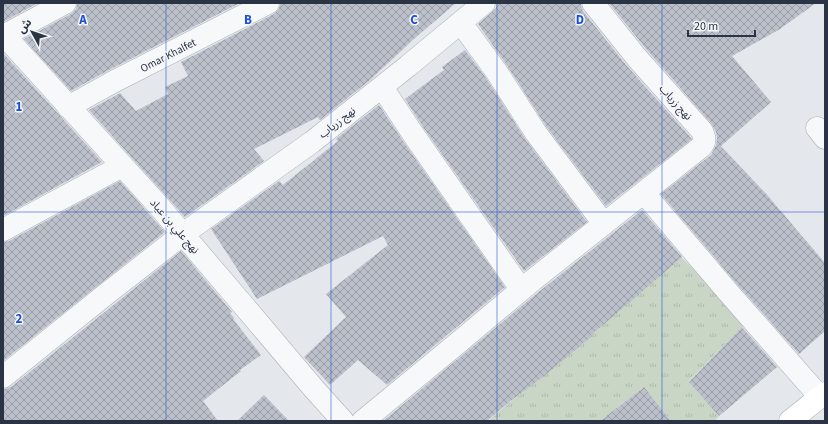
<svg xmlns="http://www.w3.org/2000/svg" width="828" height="424" font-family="'Source Sans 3','Noto Sans Arabic',sans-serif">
  <defs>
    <pattern id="grass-tufts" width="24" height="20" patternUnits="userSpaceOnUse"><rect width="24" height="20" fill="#c9d6c5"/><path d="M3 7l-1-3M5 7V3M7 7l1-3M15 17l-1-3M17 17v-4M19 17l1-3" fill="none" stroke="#adb8ab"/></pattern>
    <pattern id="building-cross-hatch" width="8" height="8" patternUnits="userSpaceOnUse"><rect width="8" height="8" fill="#bbc0ca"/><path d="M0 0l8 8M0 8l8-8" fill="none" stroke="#989da6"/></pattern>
  </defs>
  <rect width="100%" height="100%" fill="#e4e7ec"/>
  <path fill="url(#grass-tufts)" d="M681,257L747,322L689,381L719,416L715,421H671L644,387L600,421H488Z"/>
  <path fill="url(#building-cross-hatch)" d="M3,3H38L3,22Z
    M77,3H240L107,71L71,91L24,39L71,14L76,9Z
    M280,3H456L415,38L370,80L320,120L318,117L254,149L264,161L185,217L89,110L120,93L136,111L168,94L165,87L188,76L181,62L274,14L279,9Z
    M496,3H581V5L583,11L627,66L692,139L606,206L546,126L506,64L478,24L492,12L496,8Z
    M609,3H816L780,29L732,56L771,102L721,146L768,196L825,263V331L799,354L737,284L661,194L711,155L716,145L717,138L716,132L711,123L647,50Z
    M465,50L486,78L526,140L587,222L524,271L423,127L405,99L444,70L442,67Z
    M3,53L102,162L3,216Z
    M379,105L403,141L505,287L387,385L358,360L330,385L304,357L346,317L326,294L388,245L383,236L257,299L211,229L279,181L283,185L338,141L336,139Z
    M120,181L165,232L3,361V242L9,241Z
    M642,210L682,257L637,296L591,335L592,336L544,376L513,399L487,421H383L541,290Z
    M181,251L232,312L230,313L234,318L233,319L261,355L240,370L241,371L203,401L218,421H3V389H5L11,387Z
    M742,327L777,367L719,416L689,382Z
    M644,387L671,421H600Z
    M264,395L289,421H237Z"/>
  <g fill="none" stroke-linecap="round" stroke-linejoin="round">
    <g stroke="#a9aeb7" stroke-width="23">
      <path id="minor" d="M461,23L496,71L536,133L604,224
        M3,34L158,205L244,306L315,390L343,421
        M3,36L65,3
        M382,87L413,134L521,289
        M68,107L113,82L268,3
        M817,128L825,138
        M644,193L728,292L820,397
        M3,230L122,166
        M3,377L105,295L183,234L312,142L408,66L484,3
        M363,421L453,347L533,280L701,147C706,141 705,138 702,131L637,58L593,3"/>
    </g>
    <g stroke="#a3abb8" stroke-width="23">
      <path id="primary" d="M790,421L825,393"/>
    </g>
    <use href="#minor" stroke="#f7f8fa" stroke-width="22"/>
    <use href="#primary" stroke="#fff" stroke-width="22"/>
  </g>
  <path fill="none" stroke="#1d4ed8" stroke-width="1" stroke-opacity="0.55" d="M166,3V421M331,3V421M497,3V421M662,3V421M3,212H825"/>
  <g text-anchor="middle" stroke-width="3" stroke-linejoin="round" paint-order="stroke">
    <g font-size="11" fill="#2b3445" stroke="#f4f6f9">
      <text transform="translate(168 55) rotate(-27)" y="4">Omar Khalfet</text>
      <text transform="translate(676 102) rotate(48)" y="4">نهج زرياب</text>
      <text transform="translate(337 122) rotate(-38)" y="4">نهج زرياب</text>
      <text transform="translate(175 226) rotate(49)" y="4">نهج علي بن عياد</text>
    </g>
  </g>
  <g font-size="13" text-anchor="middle" font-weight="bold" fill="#1d4ed8" stroke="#f4f6f9" stroke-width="3" stroke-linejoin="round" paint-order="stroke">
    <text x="83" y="24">A</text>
    <text x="248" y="24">B</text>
    <text x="414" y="24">C</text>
    <text x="580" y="24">D</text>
    <text x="19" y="111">1</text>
    <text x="19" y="323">2</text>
  </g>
  <rect width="828" height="424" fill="none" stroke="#2b3445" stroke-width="8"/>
  <g transform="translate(32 32) rotate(310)" stroke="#f4f6f9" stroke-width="3" paint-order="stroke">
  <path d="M0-3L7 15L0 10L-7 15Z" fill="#2b3445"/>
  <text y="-6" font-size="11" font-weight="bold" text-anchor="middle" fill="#2b3445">ش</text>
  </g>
  <path d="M688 30v6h67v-6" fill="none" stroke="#2b3445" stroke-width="2"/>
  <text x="694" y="30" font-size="12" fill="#2b3445" stroke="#f4f6f9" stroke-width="3" paint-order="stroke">20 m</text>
</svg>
